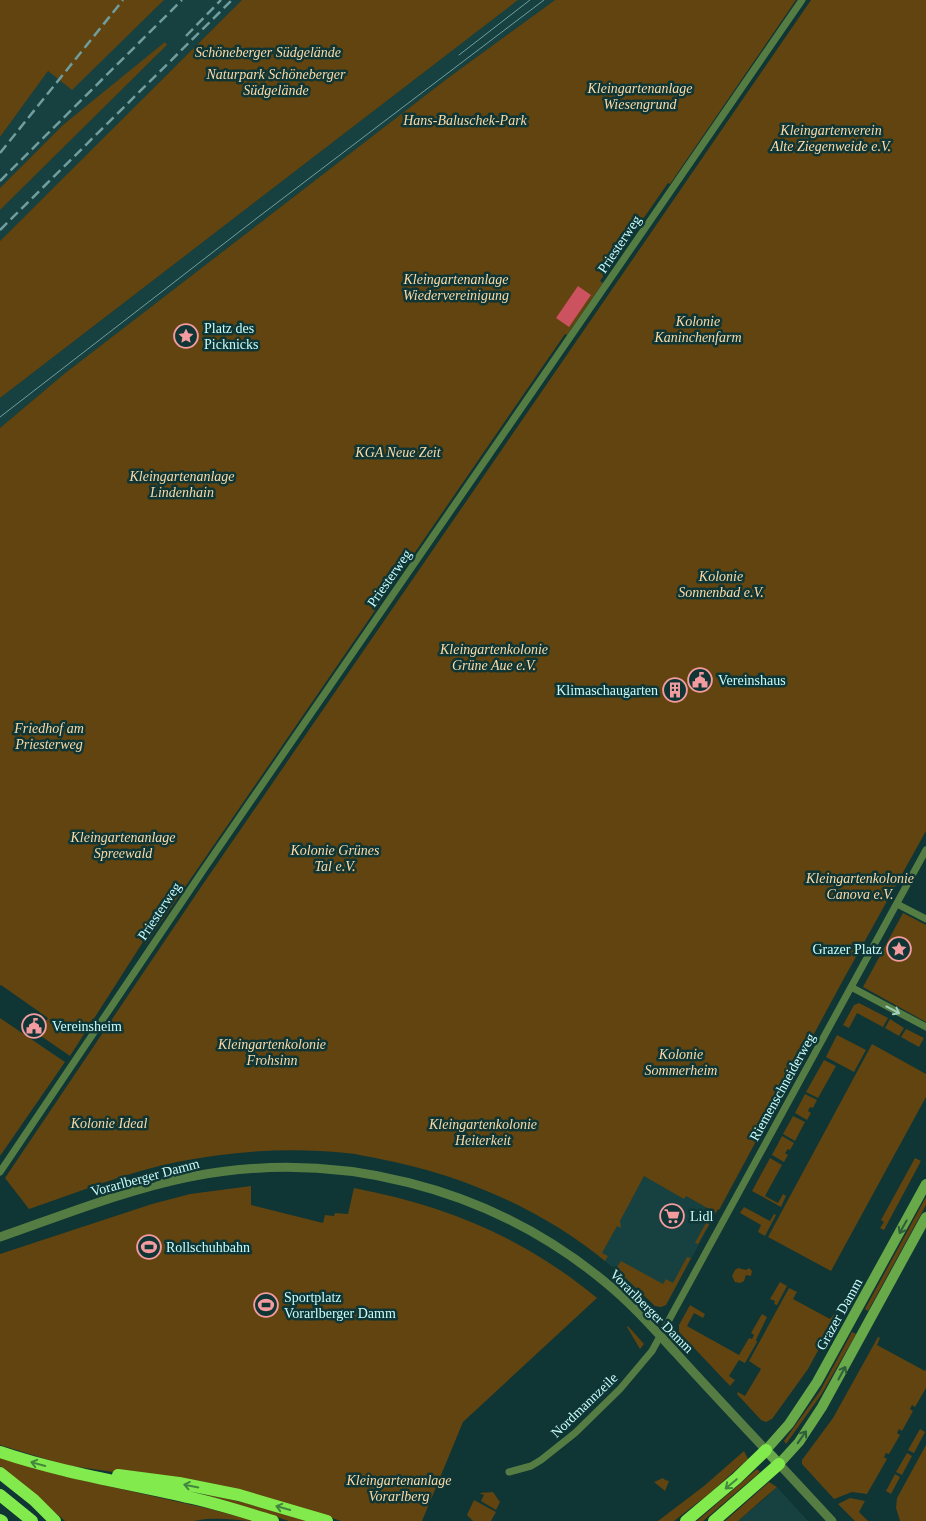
<svg xmlns="http://www.w3.org/2000/svg" width="926" height="1521" font-family="Georgia,serif">
  <rect width="100%" height="100%" fill="#0f3535"/>
  <path fill="#174141" d="M164,0H242L0,241V210L167,45L63,125L0,188V137L48,71L72,89Z
    M518,0H555L448,78L64,374L0,428V398Z
    M631,1162L677,1187L688,1197L716,1213L666,1305L661,1307L655,1306L615,1269L584,1244Z
    M777,1487L808,1521H738L762,1501Z"/>
  <path fill="#61440f" d="M0,0H164L72,90L48,71L0,137Z
    M242,0H518L0,398V241Z
    M555,0H796L670,184L668,183L641,222L633,217L629,223L635,230L600,281L603,283L567,335L565,334L146,944L143,942L70,1056L38,1034L48,1018L1,985L0,986V428L64,374L448,78Z
    M811,0H926V831L842,982L719,1210L718,1209L716,1213L686,1196L684,1199L644,1176L620,1221L621,1228L617,1226L602,1253L608,1256L605,1261C540,1208 462,1175 380,1159C369,1157 358,1154 346,1153C290,1147 233,1151 177,1162C127,1172 77,1193 29,1209L5,1178L201,887Z
    M165,42L167,45L0,210V188L63,125Z
    M903,913L926,925V1022L863,987Z
    M859,1003L888,1018L883,1027L857,1013L849,1028L843,1025L854,1005Z
    M0,1018L65,1062L0,1156Z
    M890,1019L904,1028L899,1036L885,1028Z
    M906,1029L924,1038L919,1047L901,1037Z
    M837,1035L866,1050L854,1072L826,1057Z
    M872,1044L926,1074V1097L831,1271L768,1237Z
    M824,1060L836,1066L818,1098L806,1092Z
    M805,1094L817,1100L813,1108L810,1107L808,1111L811,1113L807,1120L795,1113Z
    M793,1116L805,1122L795,1141L783,1134Z
    M782,1136L794,1143L790,1150L788,1149L785,1153L788,1155L784,1162L772,1155Z
    M770,1158L782,1165L765,1196L778,1203L783,1194L786,1196L781,1207L752,1191Z
    M915,1158L921,1161L884,1230L880,1228L884,1222L881,1220Z
    M251,1186V1205L323,1223L325,1215L334,1216L335,1213L348,1214L354,1188C447,1206 523,1237 597,1298L463,1422L422,1521H341L317,1513L175,1481L65,1465L0,1445V1254L152,1204L190,1194Z
    M926,1197V1205L868,1311L865,1309Z
    M744,1207L770,1221L774,1214L776,1215L765,1236L758,1232L761,1225L740,1213Z
    M708,1219L711,1221L698,1244L695,1243Z
    M687,1257L691,1258L666,1305L661,1307L655,1306L616,1269L621,1261L663,1284L666,1279L673,1283Z
    M738,1268L746,1270L749,1268L752,1271L751,1276L746,1275L744,1281L740,1283L735,1282L732,1276L735,1270Z
    M780,1282L787,1286L777,1305L774,1304L775,1301L770,1299Z
    M789,1288L797,1292L793,1299L830,1319L835,1313L838,1314L808,1369L772,1419L766,1422L761,1420L737,1394L738,1392L745,1396L761,1369L749,1361Z
    M690,1305L705,1314L703,1318L694,1313L687,1326L739,1355L749,1338L752,1339L754,1335L751,1333L762,1314L767,1317L756,1340L757,1342L745,1363L739,1360L729,1376L735,1380L730,1386L679,1332V1325Z
    M628,1326L644,1344L640,1349L627,1327Z
    M852,1332L856,1334L821,1395L786,1444L784,1441L820,1391Z
    M878,1337L880,1338L877,1345L925,1371L926,1369V1388L915,1407L912,1405L910,1409L913,1411L902,1431L899,1429L897,1433L900,1435L889,1454L886,1453L884,1457L887,1459L867,1494L852,1492L834,1499L802,1464V1460L833,1418Z
    M920,1429L925,1432L914,1453L908,1450Z
    M926,1445V1521H900L896,1508L897,1498Z
    M744,1451L748,1459L710,1493L674,1521H658L704,1486Z
    M907,1453L912,1456L902,1475L896,1472Z
    M0,1457L63,1476L206,1508L256,1521C235,1521 216,1516 194,1521H65L0,1466Z
    M757,1469L760,1472L703,1521H697Z
    M895,1474L900,1477L891,1494L886,1491Z
    M663,1478L665,1480L669,1481L665,1491L654,1482Z
    M769,1482L777,1487L738,1521H725Z
    M493,1492L500,1502L496,1510L481,1501L484,1495L479,1493Z
    M199,1493L242,1502L313,1521H289Z
    M850,1498L865,1501L859,1512L868,1521H855L838,1504Z
    M474,1500L496,1512L491,1521H473L467,1515Z"/>
  <path fill="#cc525f" d="M578,286L591,295L569,327L556,318Z"/>
  <g fill="none" stroke-linecap="round" stroke-linejoin="round">
    <path stroke="#557d43" stroke-width="7" d="M897,904L926,919
      M851,987L926,1027
      M0,1172L204,869L802,0
      M509,1472L531,1466L541,1460L575,1433L620,1389L652,1351L926,850"/>
    <path stroke="#557d43" stroke-width="9" d="M0,1237C61,1216 125,1190 189,1177C336,1148 489,1186 605,1282C631,1303 653,1328 676,1353C706,1386 736,1418 766,1450
      M779,1464L832,1521"/>
    <path stroke="#68a949" stroke-width="10" d="M926,1184L817,1382L789,1424L766,1450L779,1464L799,1442L822,1407L926,1217"/>
    <path stroke="#82ea4c" stroke-width="12" d="M0,1452C62,1473 128,1483 192,1498C219,1504 246,1513 273,1521
      M0,1473L34,1500L55,1521
      M118,1475L179,1483L239,1495L327,1521
      M0,1495L32,1521
      M0,1520L2,1521
      M686,1521L737,1478L766,1450
      M714,1521L779,1464"/>
    <path stroke="#709d9d" stroke-width="1" d="M459,55L530,0
      M0,417L257,218L544,0"/>
    <path stroke="#709d9d" stroke-width="2.5" stroke-dasharray="10 5" stroke-linecap="butt" d="M186,36L221,0
      M0,153L123,0
      M0,181L182,0
      M0,230L232,0"/>
  </g>
  <defs><path id="oneway-shaft" d="M-6 0H5M1.5-3L5.5 0L1.5 3" fill="none" stroke-width="1.6" stroke-linecap="round" stroke-linejoin="round" transform="scale(1.25)"/></defs>
  <use stroke="#a0d0bb" href="#oneway-shaft" transform="translate(893 1010) rotate(28)"/>
  <g stroke="#2e5e3c">
    <use href="#oneway-shaft" transform="translate(903 1227) rotate(119)"/>
    <use href="#oneway-shaft" transform="translate(842 1373) rotate(-61)"/>
    <use href="#oneway-shaft" transform="translate(802 1437) rotate(-55)"/>
  </g>
  <g stroke="#43863f">
    <use href="#oneway-shaft" transform="translate(38 1464) rotate(-165)"/>
    <use href="#oneway-shaft" transform="translate(731 1484) rotate(140)"/>
    <use href="#oneway-shaft" transform="translate(191 1486) rotate(-169)"/>
    <use href="#oneway-shaft" transform="translate(283 1508) rotate(-164)"/>
  </g>
  <defs>
    <g id="sight-ring" transform="scale(1.25)"><circle r="9.5" fill="#0f3535" stroke="#f49b9f" stroke-width="1.5"/><path d="M0-6L1.8-2.2L6-1.7L2.9 1.2L3.7 5.4L0 3.3L-3.7 5.4L-2.9 1.2L-6-1.7L-1.8-2.2Z" fill="#f49b9f"/></g>
    <g id="civic-ring" transform="scale(1.25)"><circle r="9.5" fill="#0f3535" stroke="#f49b9f" stroke-width="1.5"/><path d="M-.6-6.5H3V-4.5H.6V-3L4-1V1h2V6H-6V1h2V-1L-.6-3ZM-1.2 2.5V6h2.4V2.5Z" fill="#f49b9f"/></g>
    <g id="building-ring" transform="scale(1.25)"><circle r="9.5" fill="#0f3535" stroke="#f49b9f" stroke-width="1.5"/><path d="M-4-6H4V6H1V3H-1V6H-4ZM-2.5-4.3h1.7v1.8h-1.7ZM.8-4.3h1.7v1.8H.8ZM-2.5-1h1.7V.8h-1.7ZM.8-1h1.7V.8H.8Z" fill="#f49b9f"/></g>
    <g id="supermarket-ring" transform="scale(1.25)"><circle r="9.5" fill="#0f3535" stroke="#f49b9f" stroke-width="1.5"/><path d="M-6-5.5h2.5l.6 2H6L4.5 2H-2.5L-4.4-4H-6ZM-1.5 3.2a1.3 1.3 0 1 0 .1 0ZM3 3.2a1.3 1.3 0 1 0 .1 0Z" fill="#f49b9f"/></g>
    <g id="stadium-ring" transform="scale(1.25)"><circle r="9.5" fill="#0f3535" stroke="#f49b9f" stroke-width="1.5"/><path d="M0-5a6.5 5 0 1 0 0 10a6.5 5 0 1 0 0-10ZM-3.5-1.8h7v3.6h-7Z" fill="#f49b9f"/></g>
  </defs>
  <g fill-rule="evenodd">
    <use href="#sight-ring" x="186" y="336"/>
    <use href="#civic-ring" x="700" y="680"/>
    <use href="#building-ring" x="675" y="690"/>
    <use href="#sight-ring" x="899" y="949"/>
    <use href="#civic-ring" x="34" y="1026"/>
    <use href="#supermarket-ring" x="672" y="1216"/>
    <use href="#stadium-ring" x="149" y="1247"/>
    <use href="#stadium-ring" x="266" y="1305"/>
  </g>
  <g text-anchor="middle" stroke-width="5" stroke-linejoin="round" paint-order="stroke">
    <g font-size="14" font-style="italic" fill="#fbdaa8" stroke="#0f3535">
      <text x="268" y="57">Schöneberger Südgelände</text>
      <text x="276" y="79">Naturpark Schöneberger<tspan x="276" dy="16">Südgelände</tspan></text>
      <text x="640" y="93">Kleingartenanlage<tspan x="640" dy="16">Wiesengrund</tspan></text>
      <text x="465" y="125">Hans-Baluschek-Park</text>
      <text x="831" y="135">Kleingartenverein<tspan x="831" dy="16">Alte Ziegenweide e.V.</tspan></text>
      <text x="456" y="284">Kleingartenanlage<tspan x="456" dy="16">Wiedervereinigung</tspan></text>
      <text x="698" y="326">Kolonie<tspan x="698" dy="16">Kaninchenfarm</tspan></text>
      <text x="398" y="457">KGA Neue Zeit</text>
      <text x="182" y="481">Kleingartenanlage<tspan x="182" dy="16">Lindenhain</tspan></text>
      <text x="721" y="581">Kolonie<tspan x="721" dy="16">Sonnenbad e.V.</tspan></text>
      <text x="494" y="654">Kleingartenkolonie<tspan x="494" dy="16">Grüne Aue e.V.</tspan></text>
      <text x="49" y="733">Friedhof am<tspan x="49" dy="16">Priesterweg</tspan></text>
      <text x="123" y="842">Kleingartenanlage<tspan x="123" dy="16">Spreewald</tspan></text>
      <text x="335" y="855">Kolonie Grünes<tspan x="335" dy="16">Tal e.V.</tspan></text>
      <text x="860" y="883">Kleingartenkolonie<tspan x="860" dy="16">Canova e.V.</tspan></text>
      <text x="272" y="1049">Kleingartenkolonie<tspan x="272" dy="16">Frohsinn</tspan></text>
      <text x="681" y="1059">Kolonie<tspan x="681" dy="16">Sommerheim</tspan></text>
      <text x="109" y="1128">Kolonie Ideal</text>
      <text x="483" y="1129">Kleingartenkolonie<tspan x="483" dy="16">Heiterkeit</tspan></text>
      <text x="399" y="1485">Kleingartenanlage<tspan x="399" dy="16">Vorarlberg</tspan></text>
    </g>
    <g font-size="14" fill="#c8fcfc" stroke="#0f3535">
      <text transform="translate(619 244) rotate(-56)" y="5">Priesterweg</text>
      <text transform="translate(389 578) rotate(-55)" y="5">Priesterweg</text>
      <text transform="translate(159 911) rotate(-56)" y="5">Priesterweg</text>
      <text transform="translate(782 1087) rotate(-61)" y="5">Riemenschneiderweg</text>
      <text transform="translate(145 1177) rotate(-15)" y="5">Vorarlberger Damm</text>
      <text transform="translate(652 1311) rotate(45)" y="5">Vorarlberger Damm</text>
      <text transform="translate(839 1314) rotate(-61)" y="5">Grazer Damm</text>
      <text transform="translate(584 1405) rotate(-44)" y="5">Nordmannzeile</text>
    </g>
    <g font-size="14" fill="#c8fcfc" stroke="#0f3535" text-anchor="start">
      <text x="204" y="333">Platz des<tspan x="204" dy="16">Picknicks</tspan></text>
      <text x="718" y="685">Vereinshaus</text>
      <text x="658" y="695" text-anchor="end">Klimaschaugarten</text>
      <text x="882" y="954" text-anchor="end">Grazer Platz</text>
      <text x="52" y="1031">Vereinsheim</text>
      <text x="690" y="1221">Lidl</text>
      <text x="166" y="1252">Rollschuhbahn</text>
      <text x="284" y="1302">Sportplatz<tspan x="284" dy="16">Vorarlberger Damm</tspan></text>
    </g>
  </g>
</svg>
